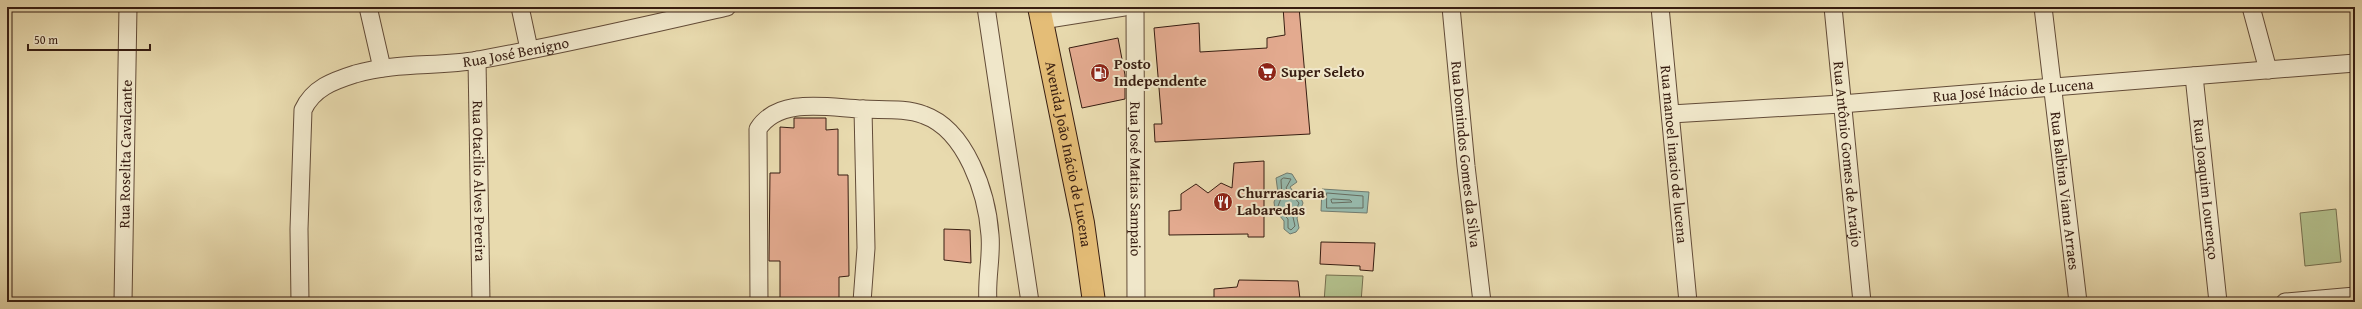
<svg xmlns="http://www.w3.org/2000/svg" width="2362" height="309" font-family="'Gentium Book Plus',serif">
  <rect width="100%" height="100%" fill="#e8daae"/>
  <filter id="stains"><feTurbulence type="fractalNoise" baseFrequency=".005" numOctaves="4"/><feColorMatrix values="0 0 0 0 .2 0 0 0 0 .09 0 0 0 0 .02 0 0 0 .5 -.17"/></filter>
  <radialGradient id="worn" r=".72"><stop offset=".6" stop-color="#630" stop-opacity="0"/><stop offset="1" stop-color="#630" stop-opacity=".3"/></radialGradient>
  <path fill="#b3c08c" stroke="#756e4e" d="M2336,209L2341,262L2305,266L2300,213Z
    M1326,275L1363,276L1361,302H1324Z"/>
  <path fill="#97baad" stroke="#717b6f" d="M1287,173L1292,174L1297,182L1290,187L1295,194H1299L1303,203L1297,218L1299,228L1296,232L1290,234L1284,229V221L1275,210L1274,202L1278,193L1276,178Z
    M1322,189L1369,192L1367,213L1321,211Z"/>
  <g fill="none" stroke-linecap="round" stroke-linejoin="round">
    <path stroke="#676c5f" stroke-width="1" d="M1284,178L1291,179L1286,188L1299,203L1293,217L1295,226L1291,230L1288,228V219L1281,212L1278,206L1282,196L1281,180Z
      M1327,193L1363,196V208H1327Z
      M1333,199L1350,200L1352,202L1332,203L1331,200Z"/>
  </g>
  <path fill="#e3aa8f" stroke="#371d11" d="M1283,7H1299L1310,134L1155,142L1154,124H1162L1154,28L1199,23L1200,52L1267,48V38L1285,35Z
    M1118,38L1125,75V99L1082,108L1069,48Z
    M794,118H826V130L838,129V175H848L849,276L839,277V302H780V261H769L770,173H780V127L794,128Z
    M1264,161V237H1248V234L1169,235V211L1181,210V194L1196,184L1208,193L1221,183L1232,188L1234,163Z
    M944,229L970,230L971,263L944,260Z
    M1321,242L1375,243L1373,271L1360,270V266L1320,264Z
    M1239,280L1298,281L1300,299L1214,302V289L1237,287Z"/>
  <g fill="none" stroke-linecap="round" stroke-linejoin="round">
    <g stroke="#634c38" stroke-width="19">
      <g id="minor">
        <path d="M368,7L382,68"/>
        <path d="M520,7L529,49"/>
        <path d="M986,7L1030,302"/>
        <path id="s1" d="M1135,7L1136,302"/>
        <path id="s2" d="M1451,7L1466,166L1482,302"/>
        <path id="s3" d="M1660,7L1688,302"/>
        <path id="s4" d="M1833,7L1862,302"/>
        <path id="s5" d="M2043,7L2078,302"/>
        <path d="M2251,7L2268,70"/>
        <path d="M1042,20L1124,7"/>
        <path id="s6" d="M477,60L481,302"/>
        <path id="s7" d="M2194,76L2218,302"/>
        <path d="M863,109C883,110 906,108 924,115C966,130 987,193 990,235C992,257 986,279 988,302"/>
        <path id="s8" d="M1671,114L1841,104L2355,63"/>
        <path id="s9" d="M123,302L128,7"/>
        <path id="s10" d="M300,302L299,229L303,110C313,88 333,81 355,74C396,62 438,67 478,60C562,45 644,26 727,7"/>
        <path d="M759,302L758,129C779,96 830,108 863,109L866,248L862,302"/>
        <path d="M2285,302L2355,296"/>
      </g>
    </g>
    <g stroke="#371d11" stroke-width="24">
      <g id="highway">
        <path id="s11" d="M1039,7L1083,223L1094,302"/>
      </g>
    </g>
    <use href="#minor" stroke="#f0e7ca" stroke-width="17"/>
    <use href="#highway" stroke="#e4bd77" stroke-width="22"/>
  </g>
  <defs>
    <g id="supermarket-disc" transform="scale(1)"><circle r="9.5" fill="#8f2418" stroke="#f0e7ca"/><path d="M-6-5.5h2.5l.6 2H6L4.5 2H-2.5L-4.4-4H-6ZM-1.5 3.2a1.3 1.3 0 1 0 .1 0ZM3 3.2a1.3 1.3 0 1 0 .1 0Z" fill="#fff"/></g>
    <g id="fuel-disc" transform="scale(1)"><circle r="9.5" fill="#8f2418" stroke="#f0e7ca"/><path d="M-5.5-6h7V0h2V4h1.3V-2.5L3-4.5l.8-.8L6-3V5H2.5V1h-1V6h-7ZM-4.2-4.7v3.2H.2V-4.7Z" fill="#fff"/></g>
    <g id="restaurant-disc" transform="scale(1)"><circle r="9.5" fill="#8f2418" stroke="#f0e7ca"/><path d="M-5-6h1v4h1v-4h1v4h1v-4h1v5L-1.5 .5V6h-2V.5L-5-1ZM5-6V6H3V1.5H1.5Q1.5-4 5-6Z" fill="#fff"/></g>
  </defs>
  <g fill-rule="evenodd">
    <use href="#supermarket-disc" x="1267" y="72"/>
    <use href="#fuel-disc" x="1100" y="73"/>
    <use href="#restaurant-disc" x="1223" y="202"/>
  </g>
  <g text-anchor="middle" stroke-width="4" stroke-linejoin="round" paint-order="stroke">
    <g font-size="15" fill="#371d11" stroke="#f0e7ca">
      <text dy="5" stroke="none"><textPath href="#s10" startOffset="420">Rua José Benigno</textPath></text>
      <text dy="5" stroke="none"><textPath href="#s8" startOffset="343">Rua José Inácio de Lucena</textPath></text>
      <text dy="5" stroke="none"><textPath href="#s9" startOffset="148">Rua Roselita Cavalcante</textPath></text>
      <text dy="5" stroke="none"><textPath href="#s11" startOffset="150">Avenida João Inácio de Lucena</textPath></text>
      <text dy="5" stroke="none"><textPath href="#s3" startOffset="148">Rua manoel inacio de lucena</textPath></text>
      <text dy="5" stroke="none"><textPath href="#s2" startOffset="148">Rua Domindos Gomes da Silva</textPath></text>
      <text dy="5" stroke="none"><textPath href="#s4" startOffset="148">Rua Antônio Gomes de Araújo</textPath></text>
      <text dy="5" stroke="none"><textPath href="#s1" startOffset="172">Rua José Matias Sampaio</textPath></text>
      <text dy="5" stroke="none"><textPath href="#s6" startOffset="121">Rua Otacilio Alves Pereira</textPath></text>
      <text dy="5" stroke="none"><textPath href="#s7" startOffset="114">Rua Joaquim Lourenço</textPath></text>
      <text dy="5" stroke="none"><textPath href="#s5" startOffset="185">Rua Balbina Viana Arraes</textPath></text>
    </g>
    <g font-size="15" font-weight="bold" fill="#371d11" stroke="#f0e7ca" text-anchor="start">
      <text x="1114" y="69">Posto<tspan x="1114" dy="17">Independente</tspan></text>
      <text x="1281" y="77">Super Seleto</text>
      <text x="1237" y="198">Churrascaria<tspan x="1237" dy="17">Labaredas</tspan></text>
    </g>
  </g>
  <rect width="2362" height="309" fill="none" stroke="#e8daae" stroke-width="24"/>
  <rect x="8" y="8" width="2346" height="293" fill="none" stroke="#371d11" stroke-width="2"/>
  <rect x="12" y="12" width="2338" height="285" fill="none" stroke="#371d11"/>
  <path d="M28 44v6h122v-6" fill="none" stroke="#371d11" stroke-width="2"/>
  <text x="34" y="44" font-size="12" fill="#371d11" stroke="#f0e7ca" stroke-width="3" paint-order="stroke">50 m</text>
  <rect width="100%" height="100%" filter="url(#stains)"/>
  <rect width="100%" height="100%" fill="url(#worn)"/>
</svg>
